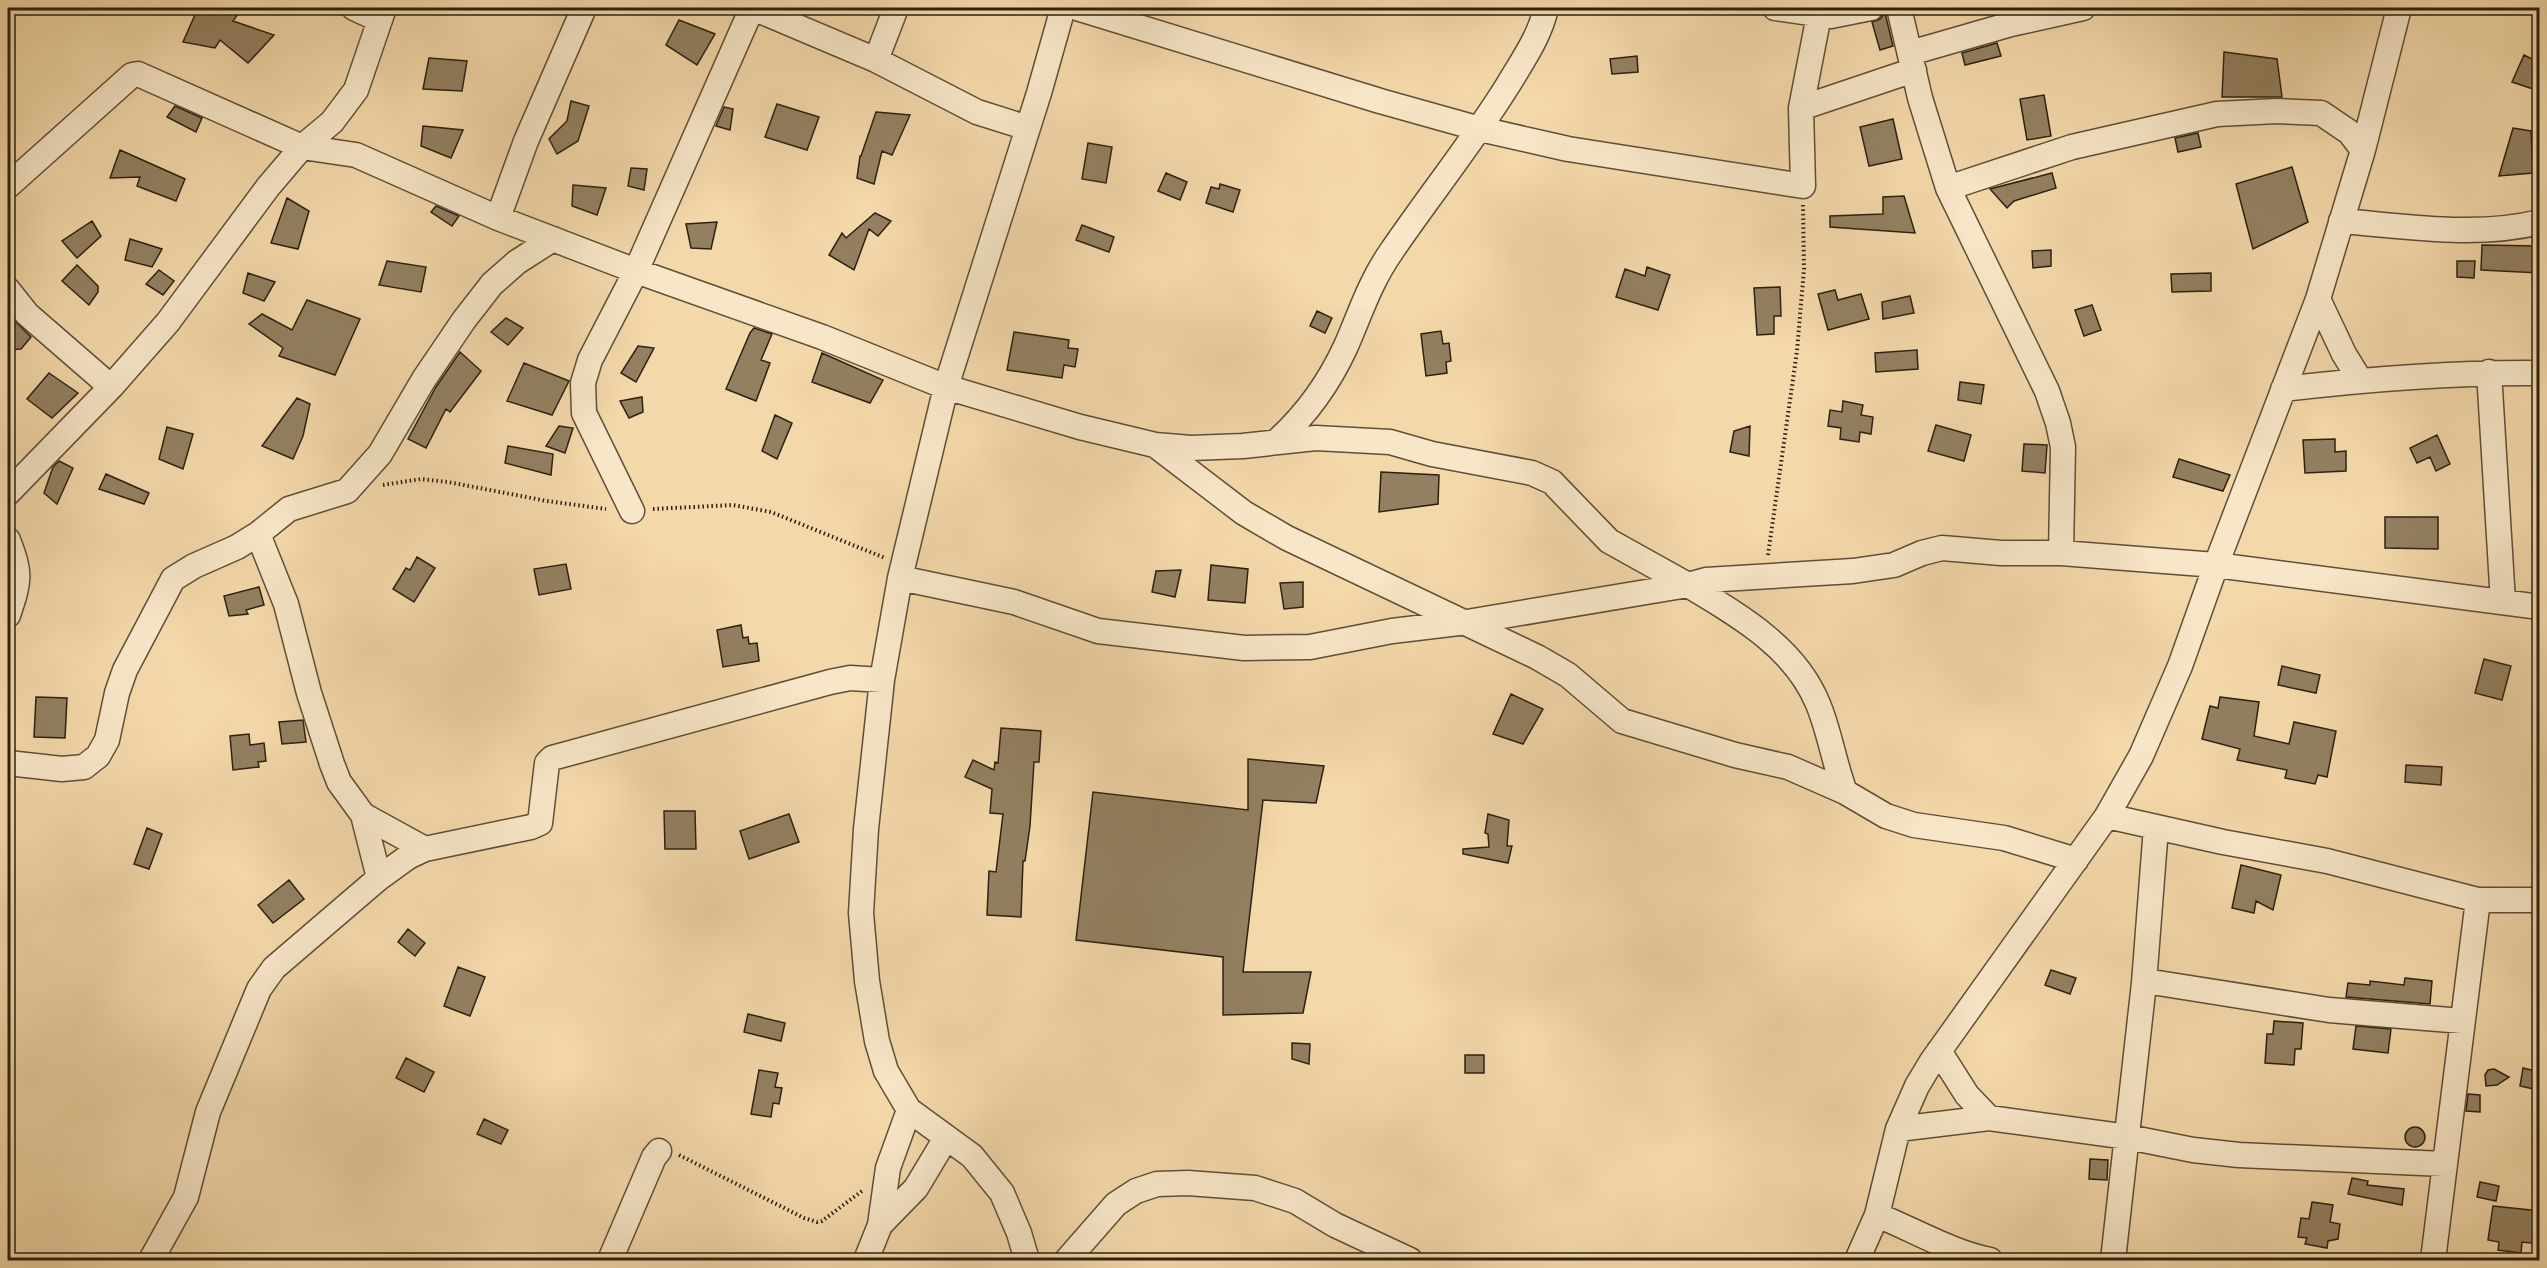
<svg xmlns="http://www.w3.org/2000/svg" width="2547" height="1268" font-family="'Old Standard TT',serif">
  <rect width="100%" height="100%" fill="#f3d8a9"/>
  <filter id="stains"><feTurbulence type="fractalNoise" baseFrequency=".00333" numOctaves="4"/><feColorMatrix values="0 0 0 0 .2 0 0 0 0 .09 0 0 0 0 .02 0 0 0 .5 -.17"/></filter>
  <radialGradient id="worn" r=".72"><stop offset=".6" stop-color="#630" stop-opacity="0"/><stop offset="1" stop-color="#630" stop-opacity=".3"/></radialGradient>
  <path fill="#938061" stroke="#2c2112" stroke-width="1.5" d="M198,8H242L233,21L274,35L248,63L220,40L215,48L183,42Z
    M1885,13L1893,46L1880,50L1872,22L1880,19Z
    M679,20L715,34L697,65L666,45Z
    M1997,43L2001,56L1965,65L1962,53Z
    M2224,52L2277,59L2282,97H2222Z
    M2524,55L2540,63L2536,90L2512,82Z
    M1637,56L1638,72L1612,74L1610,59Z
    M429,58L467,61L462,91L423,89Z
    M2044,95L2051,136L2027,140L2020,99Z
    M571,101L589,106L578,141L557,154L549,139L567,121Z
    M777,104L819,117L807,150L765,137Z
    M175,106L202,118L196,132L167,117Z
    M724,107L733,109L730,130L716,126Z
    M876,112L910,115L892,155L882,151L874,184L857,178L860,156H861Z
    M1893,119L1902,159L1869,166L1860,127Z
    M423,126L463,130L451,158L421,146Z
    M2513,128L2531,131L2533,173L2499,176Z
    M2198,133L2201,147L2178,152L2175,138Z
    M1088,143L1112,147L1106,183L1082,179Z
    M120,150L185,179L176,201L137,186L140,177L110,178Z
    M2292,167L2308,222L2253,249L2236,184Z
    M631,168L647,169L644,190L628,186Z
    M1166,173L1187,182L1180,200L1158,191Z
    M2052,173L2056,188L2014,201L2007,208L1990,189Z
    M1220,184L1240,190L1233,212L1206,203L1211,187L1219,189Z
    M573,185L606,188L597,215L572,206Z
    M1904,196L1915,233L1830,227V216L1883,214V197Z
    M287,198L309,211L298,249L271,243Z
    M436,206L459,216L452,226L431,212Z
    M875,213L891,221L878,236L869,229L854,270L829,255L842,233L846,238Z
    M92,221L101,236L77,258L62,241Z
    M717,222L711,249L691,248L686,224Z
    M1082,225L1114,237L1109,252L1076,240Z
    M130,239L162,249L152,267L125,260Z
    M2482,245L2540,246V273L2481,270Z
    M2051,250V266L2033,268L2032,251Z
    M387,261L426,267L421,292L379,285Z
    M2457,261H2475L2474,278L2457,277Z
    M77,265L98,286V292L89,305L62,281Z
    M1647,267L1670,275L1658,310L1616,297L1625,269L1645,276Z
    M159,270L174,281L163,295L146,284Z
    M248,273L275,282L264,301L243,293Z
    M2211,273V291L2172,292L2171,274Z
    M1780,287L1781,316H1774V334L1757,335L1754,288Z
    M1835,290L1838,300L1861,294L1869,319L1828,330L1818,294Z
    M1910,296L1914,313L1883,319L1882,302Z
    M307,300L360,319L335,375L279,356L283,348L249,324L262,314L292,330Z
    M2092,305L2101,330L2084,336L2075,310Z
    M1317,311L1332,318L1325,333L1310,326Z
    M12,318L31,337L21,349L8,350V327Z
    M506,318L523,328L508,345L491,332Z
    M754,328L772,334L761,360L770,363L756,401L726,389L750,333Z
    M1441,331L1443,344L1449,343L1451,361L1446,362L1447,373L1426,376L1421,334Z
    M1014,332L1069,340L1068,348L1078,349L1075,367L1064,365L1062,378L1007,370Z
    M638,346L654,348L636,382L621,373Z
    M1917,350L1918,369L1876,372L1875,353Z
    M460,352L481,371L450,412L446,409L426,448L408,439L436,387Z
    M822,353L883,380L870,403L812,382Z
    M524,363L569,381L552,415L507,401Z
    M49,373L78,393L52,418L27,399Z
    M1960,382L1984,385L1981,404L1958,400Z
    M642,397L643,412L629,418L620,401Z
    M297,398L310,404L303,436L293,459L262,446Z
    M1843,401L1863,405L1861,415L1873,417L1871,434L1860,432L1859,442L1840,439L1841,428L1828,426L1830,410L1842,412Z
    M775,415L792,423L777,459L762,451Z
    M1936,425L1971,435L1964,461L1928,451Z
    M559,426L573,428L565,453L546,446Z
    M1750,426L1749,456L1730,452L1734,431Z
    M167,427L193,434L183,469L159,459Z
    M2437,435L2450,464L2436,471L2430,457L2417,463L2410,448Z
    M2335,439V452L2346,451V471L2305,473L2303,440Z
    M2024,444L2047,445L2045,473L2022,471Z
    M508,446L553,454L551,475L505,463Z
    M2179,459L2230,475L2223,491L2173,477Z
    M59,461L73,468L57,504L44,493L53,467Z
    M1381,472L1439,475L1438,504L1379,512Z
    M106,474L149,493L144,504L99,489Z
    M2385,517H2438V549L2385,548Z
    M417,557L435,568L414,602L393,589L406,568L410,570Z
    M566,564L571,589L539,595L534,569Z
    M1211,565L1248,569L1245,603L1208,600Z
    M1181,570L1175,597L1152,592L1156,571Z
    M1303,582V607L1284,609L1280,583Z
    M259,587L264,605L246,610L248,614L229,616L224,596Z
    M741,625L743,638L748,637L749,644L757,643L759,661L723,667L717,630Z
    M2484,659L2511,666L2502,700L2475,693Z
    M2282,666L2320,675L2316,693L2278,685Z
    M1511,694L1543,709L1523,744L1493,734Z
    M36,697L67,698L65,738L34,737Z
    M2220,697L2259,702L2254,736L2289,744L2294,722L2336,731L2327,777L2318,775L2315,784L2285,778L2287,770L2237,760L2240,749L2202,739L2210,706L2218,708Z
    M303,720L306,742L282,744L279,722Z
    M1001,728L1041,731L1039,762H1034L1030,826L1025,861H1023L1021,917L987,915L989,871L996,872L1003,814L990,813L992,789L965,777L973,760L994,770L995,762L998,763Z
    M249,734L250,745L264,743L266,761L258,762L259,767L233,770L230,736Z
    M1248,759L1324,766L1316,803L1263,800L1243,972H1311L1303,1013L1223,1015V957L1076,940L1093,792L1248,810Z
    M2406,765L2442,767L2441,785L2405,782Z
    M664,811H695L696,849H665Z
    M789,814L799,842L749,859L740,831Z
    M1488,814L1509,820L1507,846H1512L1508,863L1463,854V849L1489,847L1488,834L1485,833Z
    M147,828L162,834L149,869L134,864Z
    M2241,865L2281,875L2273,910L2256,901L2254,913L2232,908Z
    M289,880L304,899L273,923L258,905Z
    M408,929L425,943L415,956L398,942Z
    M458,967L485,977L470,1016L444,1006Z
    M2051,970L2076,978L2070,994L2045,985Z
    M2405,978L2432,981L2430,1004L2346,997L2348,983L2370,985V981L2404,985Z
    M748,1014L785,1023L781,1041L744,1032Z
    M2274,1021L2303,1023L2301,1049H2295L2294,1065L2265,1063L2267,1034H2273Z
    M2356,1026L2391,1029L2388,1053L2353,1049Z
    M1292,1043L1310,1044L1309,1064L1292,1059Z
    M1465,1055H1484V1073H1465Z
    M406,1058L434,1072L424,1092L396,1078Z
    M2523,1068L2540,1072L2538,1090L2520,1086Z
    M2494,1069L2509,1077L2497,1085L2486,1086L2485,1075L2488,1070Z
    M759,1070L778,1073L775,1087L782,1088L779,1104L773,1103L771,1117L751,1114Z
    M2468,1094L2480,1095V1112L2466,1111Z
    M484,1119L508,1130L501,1144L477,1134Z
    M2405 1137a10 10 0 1 1 20 0a10 10 0 1 1-20 0Z
    M2090,1159L2108,1160L2107,1180L2089,1179Z
    M2352,1178L2368,1181L2367,1185L2404,1189L2402,1205L2348,1194Z
    M2480,1182L2499,1186L2496,1201L2477,1197Z
    M2312,1202L2333,1205L2330,1222L2340,1224L2338,1239L2328,1241L2327,1248L2305,1244L2307,1238L2298,1237L2301,1218L2309,1219Z
    M2493,1206L2540,1211V1244L2522,1242L2521,1253L2498,1250L2499,1242L2488,1240Z"/>
  <g fill="none" stroke-linecap="round" stroke-linejoin="round">
    <g stroke="#5e4f38" stroke-width="27">
      <path id="street" d="M354,8L380,20
        M753,8L876,60L977,112L1028,128
        M1077,8L1380,101L1480,129L1568,149L1803,186L1801,108L1819,15L1824,8
        M1775,8L1831,16L1871,8
        M1899,8L1920,98L1948,188L2047,391L2058,423L2063,447L2061,553
        M1910,53L2011,24L2083,8
        M876,60L896,8
        M1801,108L1914,70
        M8,186L132,75L138,74L302,147L356,155L498,218L636,271L822,337L946,387L1080,427L1155,445L1191,448L1243,446L1316,438L1390,442L1432,454L1532,473L1552,482L1609,541L1688,585L1706,580L1853,571L1894,565L1922,553L1942,548L2001,553H2061L2216,565L2540,607
        M1948,188L2072,147L2217,114L2277,111L2321,113L2349,132L2363,150
        M498,218L526,141L584,8
        M2341,221C2405,226 2476,238 2540,222
        M8,290L27,314L111,387
        M2318,299L2344,354L2360,380
        M2489,372L2503,602
        M2283,389C2368,379 2453,372 2540,373
        M1277,441C1307,414 1329,383 1346,346C1360,314 1370,282 1391,252C1429,196 1472,143 1508,85C1523,60 1540,36 1546,8
        M1155,445L1244,513L1287,538L1537,657L1568,675L1622,721L1735,755L1788,767L1845,792L1886,816L1914,825L2004,838L2076,860
        M8,493L111,387L168,322L268,187L302,147L332,122L356,90L384,8
        M632,511L584,413L583,383L590,360L636,271L752,8
        M258,534L286,604L309,693L332,764L339,782L363,815L379,878
        M8,540C21,574 20,580 8,615
        M900,578L1014,602L1098,631L1244,648L1310,647L1392,631L1467,622L1688,585C1738,615 1795,647 1818,704C1830,733 1834,763 1845,792
        M8,763L62,769L84,767L98,756L107,740L117,693L125,670L173,579L194,566L237,547L258,534L289,509L347,491L380,454L424,379L464,320L492,284L517,262L553,239
        M363,815L425,849
        M2107,816L2223,842L2327,861L2478,900H2540
        M2144,983H2158L2329,1010L2462,1021
        M1939,1051L1967,1095L1989,1118
        M1898,1129L1989,1118L2128,1137L2193,1150L2239,1155L2444,1164
        M1877,1215C1914,1230 1951,1252 1990,1260
        M880,1225L888,1168L909,1110
        M151,1260L186,1197L208,1112L259,989L274,968L379,878L408,857L425,849L531,827L540,823L547,763L552,758L830,682L850,678L882,680
        M610,1260L654,1157L659,1151
        M866,1260L880,1225L916,1188L946,1138
        M1027,1260L1019,1233L1002,1193L972,1156L909,1110L886,1071L877,1041L867,981L861,913L866,829L882,680L900,578L946,387L1039,93L1063,8
        M1067,1260L1116,1204L1136,1191L1157,1184L1188,1183L1255,1188L1295,1201L1335,1225L1410,1260
        M1857,1260L1877,1215L1898,1129L1917,1086L1932,1061L2107,816L2141,756L2180,666L2216,565L2318,299L2363,150L2399,8
        M2113,1260L2144,983L2156,827
        M2433,1260L2478,900"/>
    </g>
    <path stroke="#2c2112" stroke-width="4" stroke-dasharray="1.5 3" stroke-linecap="butt" d="M383,485L421,479L448,482L547,501L606,509
      M653,509L733,505L771,512L885,558
      M1768,555L1797,351L1804,269L1803,205
      M679,1155L804,1218L817,1222L822,1221L862,1191"/>
    <use href="#street" stroke="#f7e6c7" stroke-width="24"/>
  </g>
  <rect width="2547" height="1268" fill="none" stroke="#f3d8a9" stroke-width="30"/>
  <rect x="9" y="9" width="2529" height="1250" fill="none" stroke="#2c2112" stroke-width="3"/>
  <rect x="15" y="15" width="2517" height="1238" fill="none" stroke="#2c2112" stroke-width="1.5"/>
  <rect width="100%" height="100%" filter="url(#stains)"/>
  <rect width="100%" height="100%" fill="url(#worn)"/>
</svg>
